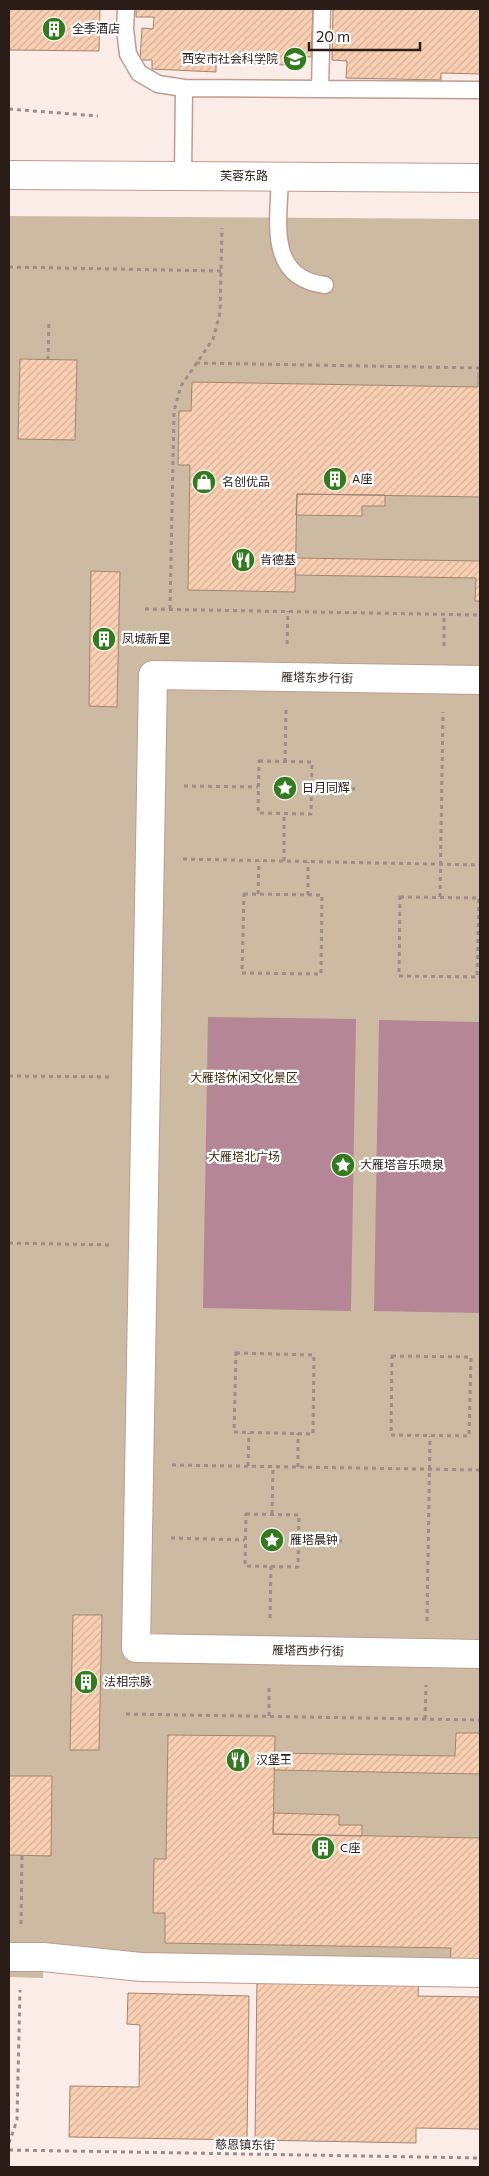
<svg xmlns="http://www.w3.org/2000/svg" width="489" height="2176" font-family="Commissioner,'Noto Sans SC',sans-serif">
  <defs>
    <pattern id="building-hatch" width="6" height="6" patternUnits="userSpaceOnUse" patternTransform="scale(1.25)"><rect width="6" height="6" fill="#f8cfb2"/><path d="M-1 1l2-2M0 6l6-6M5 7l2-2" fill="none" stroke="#d5b198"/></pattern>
  </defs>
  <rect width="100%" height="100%" fill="#fcece7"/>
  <path fill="#ccbba2" d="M9,216L480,219V1973L43,1958V1978L9,1977Z"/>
  <path fill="#b58796" d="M208,1017L356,1019L351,1311L203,1308Z
    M379,1020L480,1022V1313L374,1311Z"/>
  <path fill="url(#building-hatch)" stroke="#a3856f" d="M9,9H100L99,51L9,50Z
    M136,9H313L311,57L285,56L284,65L216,62V72L152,69V60H140L142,28L153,29L154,17H136Z
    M333,9H480V74L441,73V80L346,78L347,61L332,60Z
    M20,359L77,360L75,440L18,439Z
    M478,373H480V497L297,494L295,592L188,590L190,465H178L179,411H191L192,382L478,387Z
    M297,494L385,495V506H362V516L296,515Z
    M296,558L480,561V601H475L476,578L295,575Z
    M91,571L120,572L117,707L89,706Z
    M73,1615H102L99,1750H70Z
    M456,1733H480V1774L274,1770L275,1753L455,1756Z
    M168,1735L275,1736L273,1834L480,1838V1961H450L451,1948L165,1943V1913H153L154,1859H166Z
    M9,1776H52L51,1856L9,1855Z
    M274,1813L339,1815V1825H362V1836L273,1834Z
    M257,1978L419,1981L418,1996L480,1997V2129L416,2128V2143L255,2140Z
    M128,1993L249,1996L247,2140L69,2137L70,2086L139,2087L140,2025L127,2024Z"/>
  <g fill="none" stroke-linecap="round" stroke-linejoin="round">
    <g stroke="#c19b8f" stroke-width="19">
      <path id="lane" d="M126,9L125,29L128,54L139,73L158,84L184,88L320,89L322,9
        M320,89L480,90
        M183,176L184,88
        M280,177C279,220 266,278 325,285"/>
    </g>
    <g stroke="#c19b8f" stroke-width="30">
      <path id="street" d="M480,680L153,675L136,1648L480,1654
        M9,1957H43L141,1967L480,1973"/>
    </g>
    <g stroke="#c19b8f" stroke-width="30">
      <path id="secondary" d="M9,175L480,178"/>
    </g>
    <path stroke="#9d8e89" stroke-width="3" stroke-dasharray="4 4" stroke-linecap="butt" d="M9,109L98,116
      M9,267L221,271
      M48,360L49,320
      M196,363L480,368
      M145,609L480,615
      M170,609L174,411L181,386L213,339L220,313L222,228
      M287,644L288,611
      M444,646V614
      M259,761L312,762L311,814L258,813Z
      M285,762L286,710
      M184,786L258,787
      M311,788L357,789
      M183,859L480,865
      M284,861V814
      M244,894L322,895L321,974L242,973Z
      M258,894L259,861
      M308,895V862
      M400,897L479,898L477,977L399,976Z
      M440,897L443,712
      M9,1076L113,1077
      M9,1243L111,1245
      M236,1353L314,1355L313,1434L234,1432Z
      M392,1356L471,1357L469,1436L391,1435Z
      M172,1465L480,1470
      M248,1466L249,1433
      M298,1467V1433
      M246,1514L299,1515L298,1567L245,1566Z
      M272,1514L273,1467
      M171,1538L245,1540
      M298,1541H344
      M270,1618L271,1566
      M427,1621L430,1436
      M126,1714L480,1720
      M269,1716V1684
      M425,1719L426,1685
      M21,1924L22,1855
      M9,2143L17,2120L20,1990
      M9,2150L480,2158"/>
    <use href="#lane" stroke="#fff" stroke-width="16"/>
    <use href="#street" stroke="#fff" stroke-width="28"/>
    <use href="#secondary" stroke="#fff" stroke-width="28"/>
  </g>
  <defs>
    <g id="building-disc" transform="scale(1.25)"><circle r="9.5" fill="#347b1f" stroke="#fdfdfd"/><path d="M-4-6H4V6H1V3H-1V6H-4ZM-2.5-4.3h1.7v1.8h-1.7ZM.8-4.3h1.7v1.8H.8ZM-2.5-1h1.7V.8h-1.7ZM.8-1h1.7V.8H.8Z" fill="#fff"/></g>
    <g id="university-disc" transform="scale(1.25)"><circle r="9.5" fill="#347b1f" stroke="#fdfdfd"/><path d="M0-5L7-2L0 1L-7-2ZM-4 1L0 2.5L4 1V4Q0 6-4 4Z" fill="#fff"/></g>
    <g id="shop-disc" transform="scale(1.25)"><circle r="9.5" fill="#347b1f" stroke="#fdfdfd"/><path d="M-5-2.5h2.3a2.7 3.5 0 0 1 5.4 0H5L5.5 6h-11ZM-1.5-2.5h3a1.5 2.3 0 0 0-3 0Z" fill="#fff"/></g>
    <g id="restaurant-disc" transform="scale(1.25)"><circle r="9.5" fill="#347b1f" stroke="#fdfdfd"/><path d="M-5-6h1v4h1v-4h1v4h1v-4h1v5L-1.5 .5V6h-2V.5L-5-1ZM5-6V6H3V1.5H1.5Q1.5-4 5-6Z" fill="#fff"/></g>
    <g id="sight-disc" transform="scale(1.25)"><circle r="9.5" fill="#347b1f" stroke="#fdfdfd"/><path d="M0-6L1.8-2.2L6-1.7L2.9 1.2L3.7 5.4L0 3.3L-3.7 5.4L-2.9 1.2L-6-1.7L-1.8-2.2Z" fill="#fff"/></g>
  </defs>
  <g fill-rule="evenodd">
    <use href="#building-disc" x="54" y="29"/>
    <use href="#university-disc" x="295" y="59"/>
    <use href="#building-disc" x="335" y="479"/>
    <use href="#shop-disc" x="204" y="482"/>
    <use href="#restaurant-disc" x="243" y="560"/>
    <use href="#building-disc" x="104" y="639"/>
    <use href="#sight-disc" x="285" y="788"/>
    <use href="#sight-disc" x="343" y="1165"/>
    <use href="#sight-disc" x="272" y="1540"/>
    <use href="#building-disc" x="86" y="1682"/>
    <use href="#restaurant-disc" x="238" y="1760"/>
    <use href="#building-disc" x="323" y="1848"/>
  </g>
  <g text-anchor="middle" stroke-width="4.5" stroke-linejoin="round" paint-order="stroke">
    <g font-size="12" fill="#2a1c17" stroke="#fdfdfd" text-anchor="start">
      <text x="72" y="33">全季酒店</text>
      <text x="278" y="63" text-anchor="end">西安市社会科学院</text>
      <text x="352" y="483">A座</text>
      <text x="222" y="486">名创优品</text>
      <text x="260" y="564">肯德基</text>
      <text x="122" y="643">凤城新里</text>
      <text x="302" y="792">日月同辉</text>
      <text x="360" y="1169">大雁塔音乐喷泉</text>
      <text x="290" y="1544">雁塔晨钟</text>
      <text x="104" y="1686">法相宗脉</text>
      <text x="256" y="1764">汉堡王</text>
      <text x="340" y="1852">C座</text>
    </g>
    <g font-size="12" fill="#2a1c17" stroke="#fdfdfd">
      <text x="244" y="180">芙蓉东路</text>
      <text transform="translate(317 678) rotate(1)" y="4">雁塔东步行街</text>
      <text transform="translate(308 1651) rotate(1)" y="4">雁塔西步行街</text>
      <text transform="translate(245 2145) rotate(1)" y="4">慈恩镇东街</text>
    </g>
    <g font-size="12" fill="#3b2907" stroke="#fdfdfd">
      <text x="244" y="1082">大雁塔休闲文化景区</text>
      <text x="244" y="1161">大雁塔北广场</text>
    </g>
  </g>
  <rect width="489" height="2176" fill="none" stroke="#2a1c17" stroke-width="20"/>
  <path d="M309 42v8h111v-8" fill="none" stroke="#2a1c17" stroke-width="2.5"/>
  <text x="316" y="42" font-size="15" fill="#2a1c17" stroke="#fdfdfd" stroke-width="4" paint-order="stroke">20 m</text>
</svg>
